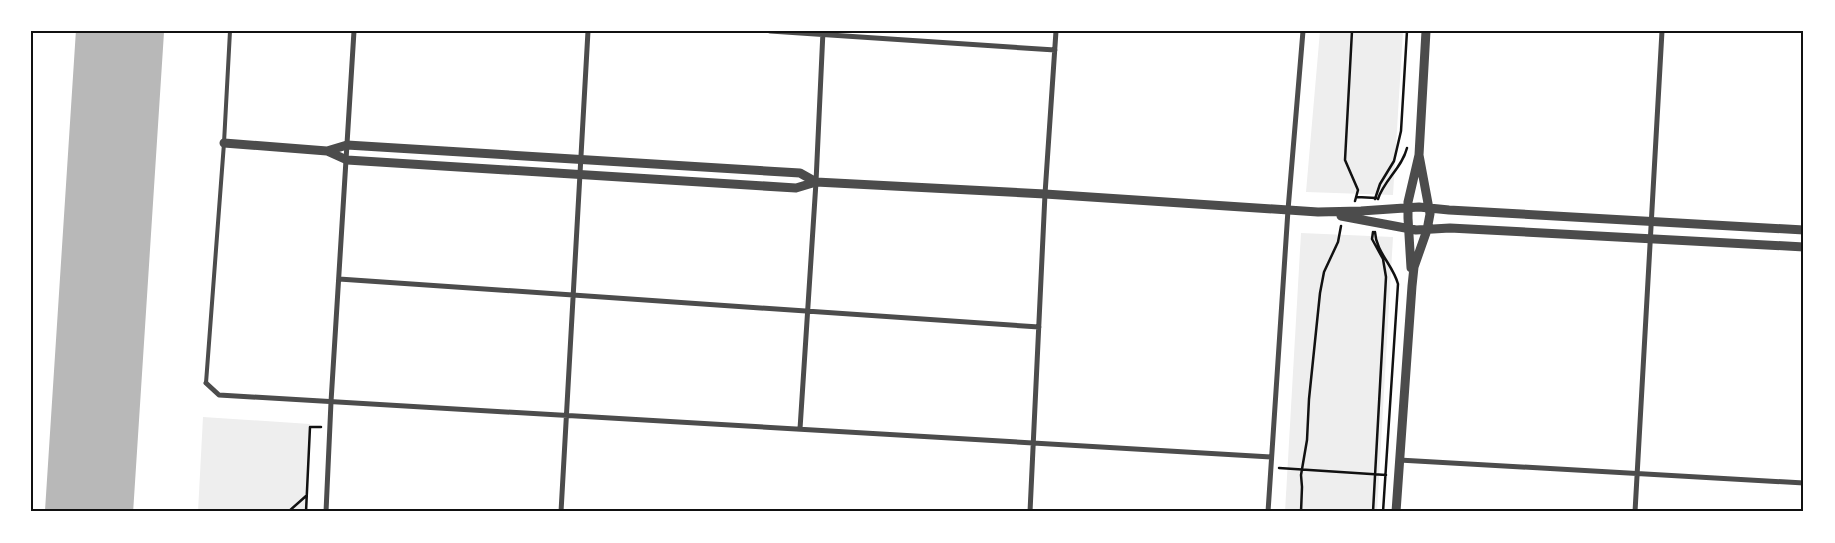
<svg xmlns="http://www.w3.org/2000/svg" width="1835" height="543" font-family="Signika,sans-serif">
  <rect width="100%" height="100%" fill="#fff"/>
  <path fill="#eee" d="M1320,31H1403L1393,195L1306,192Z
    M1301,233L1393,237L1377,512H1285Z
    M203,417L310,424L307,512H198Z"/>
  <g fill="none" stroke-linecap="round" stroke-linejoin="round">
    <path stroke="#b8b8b8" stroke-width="88" d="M89,512L120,31"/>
    <path stroke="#111" stroke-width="2.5" d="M1352,31L1345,160L1358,190L1355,201
      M1357,197L1376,198
      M1375,199L1380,184L1394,161L1401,131L1407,31
      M1378,199C1384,180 1402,168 1407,148
      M1373,232L1372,239L1383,259L1386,277L1373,512
      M1375,232C1376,252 1393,265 1398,284L1383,512
      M1279,468L1386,475
      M288,512L306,496
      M306,512L310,427H321
      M1301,512L1302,487L1301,475L1307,440L1309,399L1320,293L1324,272L1338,242L1341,226"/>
    <path stroke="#4c4c4c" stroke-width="4" d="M206,383L224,143L230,31"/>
    <path stroke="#4c4c4c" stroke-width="5" d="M770,31L1055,50
      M339,279L1039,327
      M206,383L219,395L1271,457
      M800,429L816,182L823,31
      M1399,460L1804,483
      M326,512L331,402L354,31
      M561,512L588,31
      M1030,512L1045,194L1056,31
      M1268,512L1288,210L1303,31
      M1635,512L1662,31"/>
    <path stroke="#4c4c4c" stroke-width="9" d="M224,143L327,151L347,145L800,173L816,182
      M327,151L347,160L796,188L816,182L1045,194L1318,212L1361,211L1419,207L1449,210L1804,230
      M1341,216L1416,230L1450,228L1804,247
      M1411,268L1408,218V202L1419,155L1426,31
      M1396,512L1412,286L1414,267L1427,230L1430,214L1419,155"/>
  </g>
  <rect width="1835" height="543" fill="none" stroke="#ffffff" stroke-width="65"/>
  <rect x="32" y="32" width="1770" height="478" fill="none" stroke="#111" stroke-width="2"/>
</svg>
